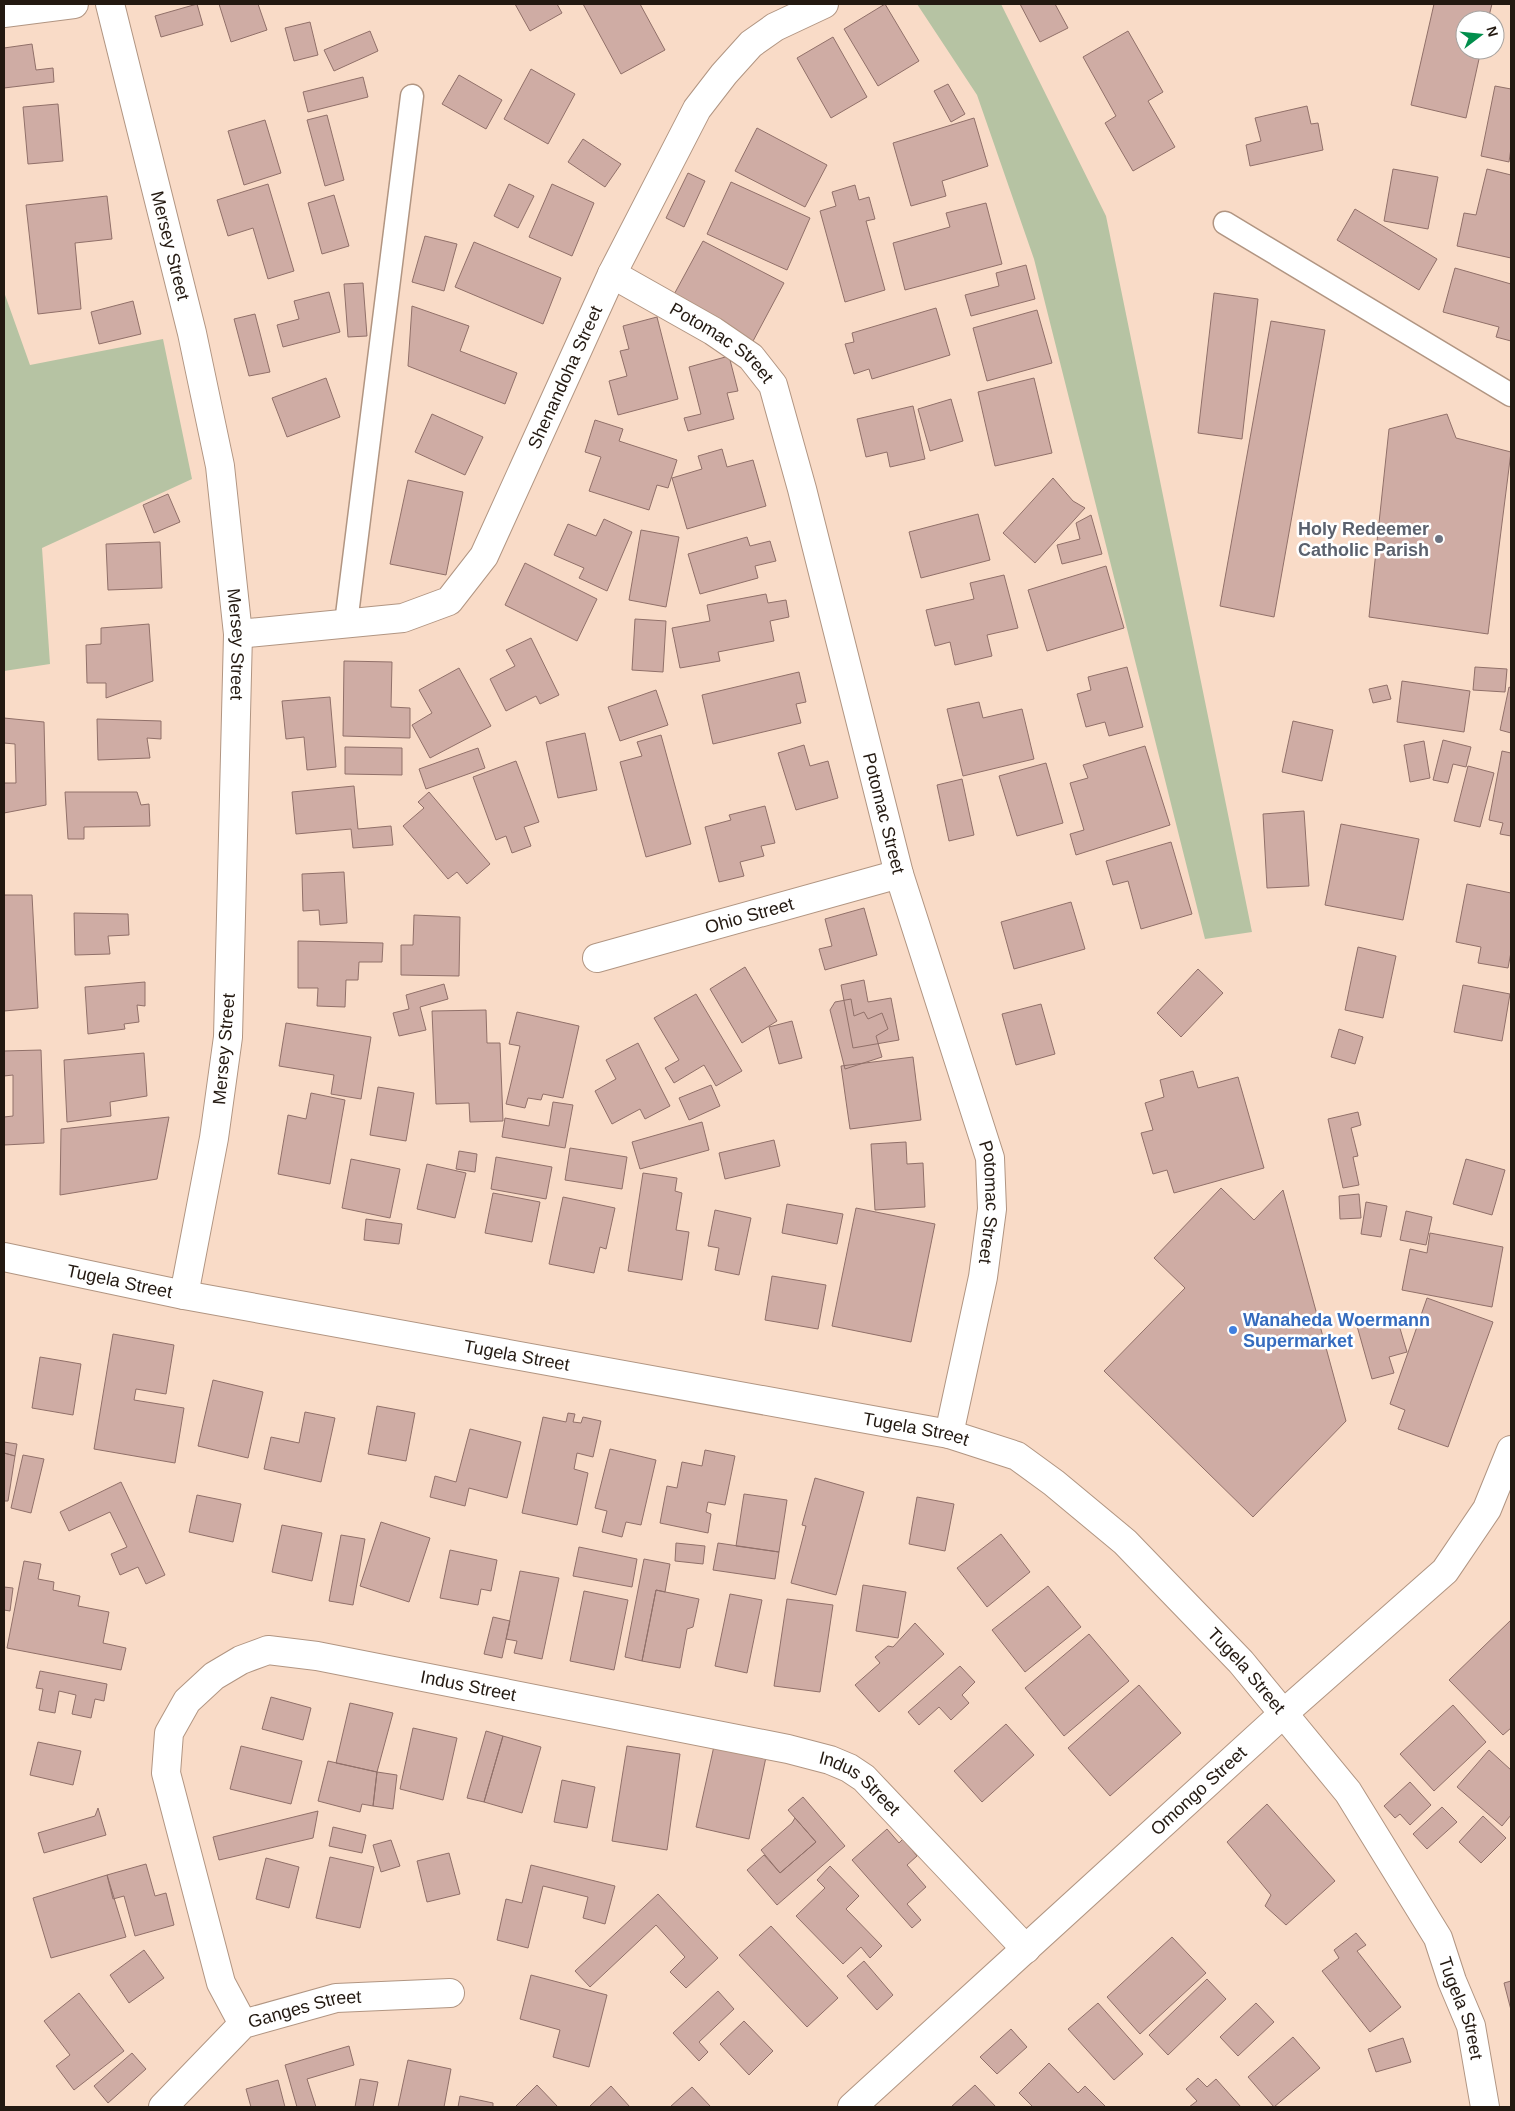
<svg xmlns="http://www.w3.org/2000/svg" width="1515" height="2111" font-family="Arial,sans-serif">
  <rect width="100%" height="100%" fill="#f9dbc7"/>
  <path fill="#b6c3a3" d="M917,4H1001L1106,216L1252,932L1205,939L1034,259L977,95Z
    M4,292L30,365L163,339L192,479L42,548L50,664L4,671Z"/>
  <path fill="#cfaca4" stroke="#917069" d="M197,4L203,25L161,37L155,16Z
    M219,4H258L267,30L231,42Z
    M515,4H557L562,13L530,31Z
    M583,4H640L665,50L621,74Z
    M885,4L919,61L878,86L844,29Z
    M1020,4H1055L1068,28L1040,42Z
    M1434,4H1492L1488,20H1465V50H1481L1466,118L1411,105Z
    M310,22L318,55L294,61L285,28Z
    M370,31L378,51L334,71L324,50Z
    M1128,31L1163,92L1148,101L1175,147L1133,171L1105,123L1116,116L1083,57Z
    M833,37L867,97L831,118L797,58Z
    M32,44L36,70L53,68L54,82L4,88V48Z
    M531,69L575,94L548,144L504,119Z
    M459,75L502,100L486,129L442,104Z
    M363,77L368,97L308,112L303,92Z
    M948,84L965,114L951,122L934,91Z
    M1495,86L1511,89V148L1509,162L1481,156Z
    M58,104L63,161L28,164L23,107Z
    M1307,106L1311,124L1318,123L1323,150L1250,166L1246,145L1261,141L1255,118Z
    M327,115L344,180L325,186L307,120Z
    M974,118L988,166L942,181L946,196L911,206L893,143Z
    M265,120L281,173L244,185L228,131Z
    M757,128L827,165L805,207L735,171Z
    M583,139L621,164L605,187L568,162Z
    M1393,169L1438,177L1428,229L1384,221Z
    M1487,169L1511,175V258L1457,246L1464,213L1476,215Z
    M688,173L705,181L684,227L666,218Z
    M731,182L810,218L787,270L707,234Z
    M268,184L294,271L268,279L253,228L228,236L217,200Z
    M509,184L534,196L518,228L494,216Z
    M552,184L594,203L572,256L529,237Z
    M855,185L859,200L869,197L875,219L866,221L885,290L845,302L820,211L836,206L832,192Z
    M334,195L349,246L322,254L308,203Z
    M107,196L112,239L75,243L81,309L38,314L26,205Z
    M986,203L1002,264L905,290L893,243L950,227L946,213Z
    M1355,209L1437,259L1419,290L1337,240Z
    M425,236L457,244L444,291L412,282Z
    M703,241L784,283L752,343L671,300Z
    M474,242L561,278L543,324L455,287Z
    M1026,265L1035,299L971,316L965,295L999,286L996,273Z
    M1455,268L1511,284V341L1496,337L1499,327L1443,312Z
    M363,283L367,336L348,337L344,284Z
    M329,292L340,332L283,347L277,325L299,319L294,301Z
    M1214,293L1258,299L1242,439L1198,433Z
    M133,301L141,334L99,344L91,312Z
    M412,306L469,326L460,351L517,373L505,404L408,366Z
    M936,308L950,355L872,379L869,369L854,374L845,344L854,342L852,333Z
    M1037,310L1052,363L987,381L973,328Z
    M255,314L270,372L249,376L234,319Z
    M657,317L678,399L618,415L609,381L627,376L620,351L629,349L623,326Z
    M1271,321L1325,330L1274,617L1220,606Z
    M729,356L738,391L727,393L734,419L688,431L684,418L701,414L689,367Z
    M326,378L340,417L287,437L272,398Z
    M1034,378L1052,453L995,466L978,392Z
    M951,399L963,441L930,451L918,409Z
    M913,406L925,459L890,467L887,452L866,457L857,419Z
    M432,414L483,437L465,475L415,452Z
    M1447,414L1456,438L1511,452L1488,634L1369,617L1389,429Z
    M595,420L623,429L619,441L677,460L668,488L657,485L649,510L589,491L601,457L585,452Z
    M722,449L727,467L753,460L766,506L687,529L672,478L702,469L698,456Z
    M1053,478L1073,501L1085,508L1035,563L1003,533Z
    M408,480L463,492L446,575L390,564Z
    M168,494L180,522L154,533L143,505Z
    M978,514L990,560L921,578L909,532Z
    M1091,515L1102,554L1062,564L1057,545L1080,539L1076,523Z
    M604,519L632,532L607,591L579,578L584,568L554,555L568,524L596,536Z
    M641,530L679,537L666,607L629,600Z
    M747,537L750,546L770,541L776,561L755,566L758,578L700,594L688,554Z
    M160,542L162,588L108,590L106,544Z
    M525,563L597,599L577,641L505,605Z
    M1106,566L1124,628L1047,651L1028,590Z
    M1004,575L1018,628L987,635L992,656L955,665L950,642L935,646L926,610L974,599L970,583Z
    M766,594L768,603L786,600L789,617L770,621L774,641L718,652L720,661L680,668L672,628L710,621L707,605Z
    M635,619L666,621L663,672L632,670Z
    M149,624L153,681L106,698V683H87L86,645L101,644V628Z
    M531,638L559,695L540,704L536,696L506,711L490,679L515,666L506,650Z
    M344,661L392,662L391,707L410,708V738L343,736Z
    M1127,667L1143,727L1109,736L1105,722L1086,727L1077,694L1091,690L1088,677Z
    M1475,667L1507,669L1505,692L1473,690Z
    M459,668L491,726L430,758L412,725L432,713L419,690Z
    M799,672L806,702L796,704L801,723L713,744L702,695Z
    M1402,681L1470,691L1464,732L1397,722Z
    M1387,685L1391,699L1373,703L1369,689Z
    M1509,687L1511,688V733L1500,730Z
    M656,690L668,725L620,741L608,707Z
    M330,697L336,767L307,770L304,737L286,739L282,701Z
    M979,702L983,718L1022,709L1034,759L963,776L947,709Z
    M4,718L44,722L46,805L4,813V783H16L15,744L4,743Z
    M97,719L161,721V739L147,738L150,758L98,760Z
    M1293,721L1333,730L1322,781L1282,772Z
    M585,733L597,790L558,798L546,742Z
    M661,735L691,844L646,857L620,762L642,756L637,742Z
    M1443,740L1471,747L1466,767L1453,764L1448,783L1433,780Z
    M1424,741L1430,778L1410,782L1404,745Z
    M804,745L810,766L828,761L838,798L796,810L778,753Z
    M1145,746L1170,825L1076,855L1070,834L1084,830L1070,783L1088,778L1083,765Z
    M345,747L402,748V775L345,774Z
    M478,748L485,768L426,789L419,769Z
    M1502,751L1511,753V836L1500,834L1503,823L1489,820Z
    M516,761L539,822L524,827L531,846L512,853L506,836L496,840L473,777Z
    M1046,763L1063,823L1017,836L999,776Z
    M1468,766L1494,773L1480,827L1454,821Z
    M962,779L974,835L949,841L937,785Z
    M354,786L358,829L391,826L393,845L353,848L351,829L296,834L292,792Z
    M65,792H137L141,805L149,804L150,826L84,827V839H68Z
    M429,792L490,864L467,884L457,872L448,879L403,826L424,808L418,802Z
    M765,806L775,843L761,846L764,856L740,862L744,876L719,882L705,827L731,820L729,815Z
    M1304,811L1309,886L1267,888L1263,814Z
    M1341,824L1419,839L1403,920L1325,905Z
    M1171,842L1192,914L1141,929L1128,881L1113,885L1106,861Z
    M344,872L347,923L320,925L319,910L303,911L302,874Z
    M1467,884L1511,893V952L1508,968L1478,963L1481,947L1456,942Z
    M4,895H32L38,1008L4,1011Z
    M1071,902L1085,949L1014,969L1001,922Z
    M864,908L877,955L825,970L819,949L832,946L825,919Z
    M74,913L128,914L129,935L108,936L110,954L75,955Z
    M414,915L460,917L459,976L401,975V945H413Z
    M298,941L383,943L382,962H359L358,980H346L345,1007L317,1006L318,988H298Z
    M1358,947L1396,956L1383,1018L1345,1010Z
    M745,967L777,1021L742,1043L710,989Z
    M1198,969L1223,993L1181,1037L1157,1013Z
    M864,980L868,1002L891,998L899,1040L853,1048L841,985Z
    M145,982V1006L137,1005L139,1022L124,1024L125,1029L88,1034L85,987Z
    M444,984L448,999L420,1007L426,1030L399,1036L393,1013L409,1009L406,995Z
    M1463,985L1510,994L1502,1041L1454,1032Z
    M696,994L742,1071L716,1086L704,1065L674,1083L665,1068L679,1060L654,1018Z
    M851,999L854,1016L864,1012L868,1019L882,1013L888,1029L876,1036L882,1057L845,1069L830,1010L835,1002Z
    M1041,1004L1055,1054L1016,1065L1002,1014Z
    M486,1010L487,1043H500L503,1121L470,1122L469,1103L436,1104L432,1011Z
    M517,1012L579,1026L563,1098L543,1094L541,1100L528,1098L525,1108L506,1104L520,1046L509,1044Z
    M792,1021L802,1058L779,1064L769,1027Z
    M286,1023L371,1037L361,1099L331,1094L334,1075L279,1066Z
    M1339,1029L1363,1037L1355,1064L1331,1057Z
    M638,1043L670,1106L645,1119L640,1109L612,1124L595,1091L616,1079L606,1060Z
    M41,1050L44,1143L4,1145V1117L13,1116V1075L4,1076V1051Z
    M144,1053L147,1096L110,1102L111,1116L67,1122L64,1060Z
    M913,1057L921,1120L850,1129L841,1066Z
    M1193,1071L1198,1088L1238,1077L1264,1168L1174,1193L1167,1170L1153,1174L1141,1133L1153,1130L1145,1103L1164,1097L1160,1080Z
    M711,1085L720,1106L689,1120L679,1098Z
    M378,1087L414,1093L406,1141L370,1135Z
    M311,1093L345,1100L330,1184L278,1174L288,1115L306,1119Z
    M553,1102L573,1105L565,1148L502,1137L505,1118L549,1126Z
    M1358,1112L1361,1125L1351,1128L1358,1156L1353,1157L1359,1185L1343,1188L1328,1119Z
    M169,1117L157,1179L60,1195L61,1129Z
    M702,1122L709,1150L640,1169L632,1142Z
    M774,1140L780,1166L725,1179L719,1153Z
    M906,1142L907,1164L923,1163L925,1207L875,1210L871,1144Z
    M570,1148L627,1157L622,1189L565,1180Z
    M459,1151L477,1154L475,1172L456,1169Z
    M496,1157L552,1167L546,1199L491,1189Z
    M351,1159L400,1169L390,1218L342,1208Z
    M1466,1159L1505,1170L1492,1215L1453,1204Z
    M427,1164L466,1173L455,1218L417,1209Z
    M643,1173L677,1178L675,1191L682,1193L676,1230L689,1232L682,1280L628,1271Z
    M1221,1188L1254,1220L1283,1190L1346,1421L1253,1517L1104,1371L1185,1288L1154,1258Z
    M493,1193L540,1202L532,1242L485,1233Z
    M1359,1194L1361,1218L1340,1219L1339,1196Z
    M563,1197L615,1208L606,1249L600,1247L594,1273L549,1264Z
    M1366,1202L1387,1206L1381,1237L1361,1234Z
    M787,1204L843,1214L837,1244L782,1233Z
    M856,1208L935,1224L911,1342L832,1326Z
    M715,1210L751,1218L739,1275L715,1270L719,1248L708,1246Z
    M1406,1211L1432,1217L1426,1245L1400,1240Z
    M366,1219L402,1224L399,1244L364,1240Z
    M1430,1233L1503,1247L1492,1307L1402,1290L1410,1249L1427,1253Z
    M772,1276L826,1285L818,1329L765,1320Z
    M1427,1298L1493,1322L1448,1447L1398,1429L1405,1410L1390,1404Z
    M1396,1315L1407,1352L1389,1357L1394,1373L1372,1379L1357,1326Z
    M113,1334L174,1345L166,1394L136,1389L134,1400L184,1408L175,1463L94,1449Z
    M40,1357L81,1364L73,1415L32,1408Z
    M213,1380L263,1392L248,1458L198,1446Z
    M377,1406L415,1413L406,1461L368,1454Z
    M305,1412L335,1418L321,1482L264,1469L271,1437L299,1443Z
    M568,1413L575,1414L573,1422L581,1423L583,1417L601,1421L593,1457L577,1453L574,1469L588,1473L577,1525L522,1513L543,1417L566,1422Z
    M470,1429L521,1442L507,1498L469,1488L465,1506L430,1497L435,1476L456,1482Z
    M4,1442L17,1444L15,1456L4,1453Z
    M610,1449L656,1460L641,1525L626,1522L622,1537L602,1532L607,1511L595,1508Z
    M705,1450L735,1456L725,1505L708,1502L706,1512L711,1514L708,1533L660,1523L667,1486L677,1488L682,1462L702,1466Z
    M4,1453L15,1456L8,1501H4Z
    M23,1455L44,1459L31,1513L11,1508Z
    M815,1478L864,1492L836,1595L791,1583L806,1526L802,1525Z
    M121,1482L165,1575L146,1584L138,1567L120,1575L111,1554L127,1547L110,1512L69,1531L60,1512Z
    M744,1494L787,1500L779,1552L736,1546Z
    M197,1495L241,1504L233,1542L189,1532Z
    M917,1497L954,1504L945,1551L909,1544Z
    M381,1522L430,1538L409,1602L360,1586Z
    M282,1525L322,1533L312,1581L272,1572Z
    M1001,1534L1030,1572L987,1607L957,1568Z
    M341,1535L365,1539L353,1605L329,1601Z
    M676,1543L705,1546L703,1564L675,1561Z
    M718,1543L779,1552L775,1579L713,1570Z
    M579,1547L637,1559L632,1587L573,1576Z
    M450,1550L497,1560L491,1591L481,1589L478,1605L440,1598Z
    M644,1559L670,1564L665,1592L656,1590L642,1661L625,1657Z
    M24,1561L41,1564L38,1579L54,1582L53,1590L80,1596L78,1606L109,1612L103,1643L126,1648L121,1670L7,1648Z
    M520,1571L559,1578L542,1659L514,1653L517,1641L506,1639Z
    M863,1585L906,1592L898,1638L856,1631Z
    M1048,1586L1081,1627L1025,1672L992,1630Z
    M4,1587L13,1588L10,1611L4,1610Z
    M656,1590L699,1599L693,1627L687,1629L680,1668L642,1661Z
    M584,1591L628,1600L614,1670L570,1661Z
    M730,1594L762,1600L747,1673L715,1666Z
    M787,1599L833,1605L820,1692L774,1686Z
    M493,1617L510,1621L502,1658L484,1654Z
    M1511,1620V1728L1503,1735L1449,1680Z
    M915,1623L944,1654L879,1712L855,1685L880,1663L875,1657L888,1646L893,1647Z
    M1089,1634L1129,1681L1064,1736L1025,1688Z
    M960,1666L975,1682L962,1695L969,1703L951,1720L939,1707L919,1725L908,1712Z
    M40,1671L107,1684L104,1701L95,1699L91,1718L72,1714L76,1695L59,1691L55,1713L39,1710L43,1689L36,1688Z
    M1139,1685L1181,1733L1110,1796L1068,1748Z
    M271,1697L311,1708L303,1740L262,1729Z
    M350,1703L393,1713L377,1772L336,1763Z
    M1453,1705L1486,1742L1434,1791L1400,1754Z
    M1006,1724L1034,1755L982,1802L954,1771Z
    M413,1728L457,1738L443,1800L400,1789Z
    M486,1731L503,1736L484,1802L467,1798Z
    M503,1736L541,1747L522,1813L484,1802Z
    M38,1742L81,1751L73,1785L30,1775Z
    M241,1746L302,1761L291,1804L230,1789Z
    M627,1746L680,1754L667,1850L612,1841Z
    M714,1746L766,1757L749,1839L696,1827Z
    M1489,1750L1511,1770V1815L1502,1826L1457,1787Z
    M328,1761L377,1772L373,1806L362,1804L360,1812L318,1801Z
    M377,1772L397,1775L393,1809L373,1806Z
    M562,1780L595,1787L587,1828L554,1822Z
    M1410,1782L1431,1805L1410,1825L1400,1814L1395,1818L1384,1806Z
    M803,1797L845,1846L777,1905L747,1870L764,1855L780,1873L816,1842L788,1810Z
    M1267,1804L1335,1881L1286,1925L1265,1906L1271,1895L1227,1842Z
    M1442,1807L1457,1822L1427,1849L1413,1834Z
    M98,1808L106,1835L44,1853L38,1833L95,1816Z
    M318,1811L313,1838L219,1860L213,1837Z
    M1483,1816L1506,1838L1481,1863L1459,1842Z
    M795,1818L816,1842L780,1873L761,1850L792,1823Z
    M333,1827L366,1835L362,1853L329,1846Z
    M887,1829L899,1843L903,1839L917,1856L907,1865L926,1887L907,1904L921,1920L912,1928L852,1860Z
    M391,1840L400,1866L381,1872L373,1845Z
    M449,1853L460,1894L427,1902L417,1861Z
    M330,1857L374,1867L360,1928L316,1918Z
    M266,1858L299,1867L289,1908L256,1899Z
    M146,1864L155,1896L166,1893L174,1925L135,1936L124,1896L113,1899L107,1875Z
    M531,1865L615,1886L605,1924L583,1918L588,1897L543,1886L528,1948L497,1940L506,1899L522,1903Z
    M830,1866L859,1896L846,1909L882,1946L870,1958L861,1947L843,1964L796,1916L825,1888L817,1880Z
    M107,1875L126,1937L51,1958L33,1898Z
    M658,1894L718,1958L686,1988L670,1972L685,1957L656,1925L590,1987L575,1971Z
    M771,1926L838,1998L807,2027L739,1955Z
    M1356,1933L1366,1945L1357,1951L1401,2007L1370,2032L1322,1971L1339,1958L1334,1950Z
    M1172,1937L1206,1973L1140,2034L1107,1997Z
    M144,1950L164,1978L129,2003L110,1975Z
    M864,1961L893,1995L877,2010L847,1976Z
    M531,1975L607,1995L589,2067L553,2057L560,2030L520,2019Z
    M1207,1979L1226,1999L1168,2055L1149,2035Z
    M1511,1981V2010L1504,1983Z
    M718,1991L734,2009L699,2042L708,2052L699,2061L673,2033Z
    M79,1993L124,2051L74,2090L56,2066L70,2055L44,2021Z
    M1098,2003L1143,2054L1114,2080L1068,2029Z
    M1256,2003L1274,2022L1238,2056L1220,2037Z
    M744,2021L773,2051L749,2075L720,2044Z
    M1011,2029L1027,2047L997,2074L980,2057Z
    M1293,2037L1320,2068L1274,2107L1248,2077Z
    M1403,2038L1411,2062L1376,2072L1368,2049Z
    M349,2046L354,2065L307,2079L316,2107H297L285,2065Z
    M132,2053L146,2069L108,2103L94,2086Z
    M408,2060L451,2069L444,2107H398Z
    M1049,2063L1078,2093L1085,2086L1106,2107H1033L1019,2093Z
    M1198,2078L1207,2087L1216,2079L1241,2107H1189L1197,2101L1186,2089Z
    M360,2079L378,2082L373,2107H355Z
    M278,2080L285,2107H251L246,2089Z
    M537,2085L558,2107H515Z
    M975,2085L996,2107H951Z
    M611,2086L630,2107H589Z
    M692,2087L711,2107H670Z
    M460,2096L493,2103V2107H458Z"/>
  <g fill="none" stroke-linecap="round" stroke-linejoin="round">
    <g stroke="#b19582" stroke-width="25">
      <path id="service" d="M1225,223L1511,395
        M346,623L412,96"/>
    </g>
    <g stroke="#b19582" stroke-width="30">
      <g id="minor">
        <path id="s1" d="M110,4L192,333L220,466L238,634L228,1037L214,1138L184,1295"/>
        <path d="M4,13L74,4"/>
        <path id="s2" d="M612,274L713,331L751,357L773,385L802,489L899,874L990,1158L992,1209L983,1277L949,1434"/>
        <path id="s3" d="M238,634L403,618L449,601L484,556L612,274L697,109L724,74L751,44L775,27L824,4"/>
        <path id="s4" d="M597,958L899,874"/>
        <path id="s5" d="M4,1257L184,1295L949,1434L1017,1456L1054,1483L1125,1542L1241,1662L1348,1792L1438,1938L1452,1981L1471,2026L1485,2107"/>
        <path id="s6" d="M243,2024L221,1983L166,1773L169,1733L187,1701L214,1676L241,1660L268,1650L317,1656L788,1749L830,1760L849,1768L864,1778L1026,1949"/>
        <path id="s7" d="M163,2107L243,2024L336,1998L450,1993"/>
        <path id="s8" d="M852,2107L1284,1713L1445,1571L1487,1509L1511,1450"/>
      </g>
    </g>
    <use href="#service" stroke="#fff" stroke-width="22"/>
    <use href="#minor" stroke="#fff" stroke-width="28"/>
  </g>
  <circle fill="#6b7280" stroke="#fff" stroke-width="2" cx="1439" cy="539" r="5"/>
  <circle fill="#3f7fe0" stroke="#fff" stroke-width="2" cx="1233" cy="1330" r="5"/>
  <g text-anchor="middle" stroke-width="5" stroke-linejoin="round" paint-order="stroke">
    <g font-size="18" fill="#231911" stroke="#fff">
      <text dy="6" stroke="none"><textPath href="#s1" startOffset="249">Mersey Street</textPath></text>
      <text dy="6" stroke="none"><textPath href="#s2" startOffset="130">Potomac Street</textPath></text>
      <text dy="6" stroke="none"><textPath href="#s3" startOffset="468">Shenandoha Street</textPath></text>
      <text dy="6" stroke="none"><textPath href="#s1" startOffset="654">Mersey Street</textPath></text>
      <text dy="6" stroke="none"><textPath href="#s2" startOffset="640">Potomac Street</textPath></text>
      <text dy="6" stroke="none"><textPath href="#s4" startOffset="158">Ohio Street</textPath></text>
      <text transform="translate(224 1049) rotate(-85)" y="6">Mersey Street</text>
      <text dy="6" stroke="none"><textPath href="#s2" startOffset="1045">Potomac Street</textPath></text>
      <text dy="6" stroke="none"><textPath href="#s5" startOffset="118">Tugela Street</textPath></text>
      <text dy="6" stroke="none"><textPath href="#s5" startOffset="522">Tugela Street</textPath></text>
      <text dy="6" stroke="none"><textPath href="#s5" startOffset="928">Tugela Street</textPath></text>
      <text dy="6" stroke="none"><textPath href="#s5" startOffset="1348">Tugela Street</textPath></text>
      <text dy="6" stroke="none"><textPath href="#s6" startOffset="641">Indus Street</textPath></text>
      <text dy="6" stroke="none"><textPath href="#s6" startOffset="1048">Indus Street</textPath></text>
      <text dy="6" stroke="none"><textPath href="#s8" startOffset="469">Omongo Street</textPath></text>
      <text dy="6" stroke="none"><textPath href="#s5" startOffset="1752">Tugela Street</textPath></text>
      <text dy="6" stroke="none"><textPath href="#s7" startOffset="179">Ganges Street</textPath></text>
    </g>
    <g font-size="18" font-weight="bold" fill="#5b616d" stroke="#fff" text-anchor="end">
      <text x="1429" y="535">Holy Redeemer<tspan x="1429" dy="21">Catholic Parish</tspan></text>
    </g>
    <g font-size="18" font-weight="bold" fill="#366cbe" stroke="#fff" text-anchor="start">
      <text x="1243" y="1326">Wanaheda Woermann<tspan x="1243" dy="21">Supermarket</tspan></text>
    </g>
  </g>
  <rect width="1515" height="2111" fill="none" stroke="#231911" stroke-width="10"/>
  <g transform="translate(1480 35) rotate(74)"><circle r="24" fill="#ffffff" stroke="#a7a3a0"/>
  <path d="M0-4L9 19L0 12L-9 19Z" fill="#018e4c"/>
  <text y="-8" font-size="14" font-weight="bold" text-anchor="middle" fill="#231911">N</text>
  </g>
</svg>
